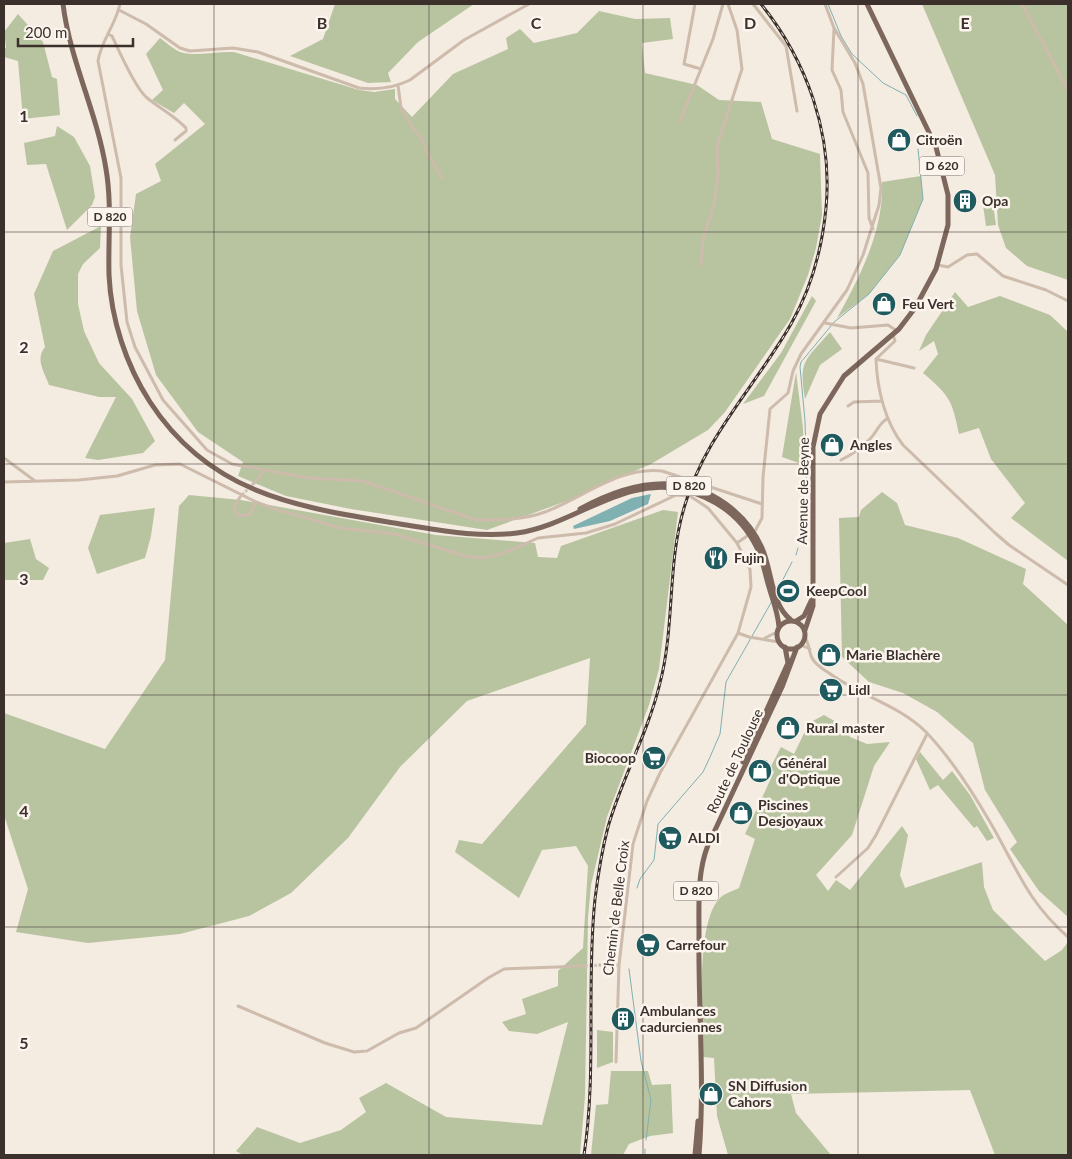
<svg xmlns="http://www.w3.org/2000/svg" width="1072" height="1159" font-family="Lato,sans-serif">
  <rect width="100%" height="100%" fill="#f4ebe1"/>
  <path fill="#b8c4a0" d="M335,4H474L418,42L388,73L391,82L368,83L290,56L323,39Z
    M922,4H1068V280L1027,266L1006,248L998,225L995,175Z
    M599,11L635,19L670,18L673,39L642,43L645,73L697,85L719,100L761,102L772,139L820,154L822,215L816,248L808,275L790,319L725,412L708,430L651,464L564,502L487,530L351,509L286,496L238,476L243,462L198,432L156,375L137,311L130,237L136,194L161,181L155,164L205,124L184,103L174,113L152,100L163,90L146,54L160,38C166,42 173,49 180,52C195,57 217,51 234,52L359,90L374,92L395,89V99L412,117L453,74L508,49L506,38L520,29L534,43L577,33Z
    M18,14L43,42L52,77L57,79L60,115L23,119L18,61L4,57V50L6,47L4,32Z
    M57,126L74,137L90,166L95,197L92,205L67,230L46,164L27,165L24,143L55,136Z
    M921,176L923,199L900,255L869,294L837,318C860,277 884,230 882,182Z
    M993,204L996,225L986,226L983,205Z
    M101,226L100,248L83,264L78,274V304L84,331L99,363L132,399L155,441L143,453L98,460L85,458L116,397H99L49,385C44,372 35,359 45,347L34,294L53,251Z
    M955,292L968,307L1000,296L1050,315L1068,332V561L1011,518L1025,503L991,459L979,428L959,434C952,400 950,396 923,373L938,354L934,341L919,351L926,335Z
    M812,296L816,301L764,396L743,404L781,353Z
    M830,332L842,349L820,365L805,399C798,360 806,360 830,332Z
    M796,372L803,428L804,465L782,457Z
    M882,492L897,503L905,525L958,538L1026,569L1023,584L1068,625V917L1039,891L1010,849L1017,842L985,790L973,743L937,712L903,693L869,682L842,657L839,518L859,517L861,510Z
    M189,495L241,500L436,535L535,543L538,557L557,558L561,546L663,510L678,512L659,669L649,705L607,817L591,885L588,917L585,1096L580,1155H243L236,1151L257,1127L300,1143L341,1130L366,1112L359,1098L386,1083L446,1117L542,1125L568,1022L537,1034L509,1031L502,1022L526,1014L522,999L558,986V971L583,948L588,866L576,846L542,850L519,898L455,852L459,840L482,844L586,724L590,658L467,701L400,767L348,838L291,893L249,916L180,934L88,943L16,932L28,889L4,815V713L105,749L165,660L179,506Z
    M155,508L151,536L145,558L97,574L88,548L100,515Z
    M30,539L36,559L49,568L43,580H4V543Z
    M824,715L845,727L850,737L867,744L890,742L874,766L852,835L816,875L828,891L836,880L850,890L902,826L908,835L900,875L905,888L982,862L984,887L993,910L1045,961L1062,950L1068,942V1155H995L970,1090L791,1094L796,1113L831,1155H728L717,1116L714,1058L703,1057C703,1021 695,925 719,899C723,894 733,891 739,888L755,839L745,834L774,772L770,768L781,747L794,754L809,723Z
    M920,752L943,780L952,771L970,795L994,838L987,841L977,826L974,828L938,785L930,790L916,759Z
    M597,1030L613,1032V1062L597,1068Z
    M611,1071H648L652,1085L671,1084L673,1133L650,1136L629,1144L623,1155H591L596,1105L608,1104Z"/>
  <path fill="#7fb0b2" d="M651,494L648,504L610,521L574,529L573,526L632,498Z"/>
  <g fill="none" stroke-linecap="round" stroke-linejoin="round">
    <path stroke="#7fb0b2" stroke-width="1" d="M828,4L841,36L852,54L883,83L906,95L917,116
      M833,323L869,294L900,255L923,199L918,149
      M799,510L807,490L805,421L800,367L801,362L831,326
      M796,555L798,548
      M777,591L792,562
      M637,888L640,879L654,860L658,824L703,772L710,757L720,734L726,682L772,601
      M629,969L641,1061L651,1100L646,1140
      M645,1155V1149"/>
    <path stroke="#cfc6bd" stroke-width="3" stroke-dasharray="3 1.5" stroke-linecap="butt" d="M242,495L254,483
      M585,966L600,965"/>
    <path stroke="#cdbbac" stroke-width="3" d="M120,4C116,24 101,41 98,61L121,178V265L127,322L135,347L163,400L207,450L232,464L308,478L363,481L476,520C498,520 524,520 545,512C583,498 619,466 662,471L762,504
      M695,4L684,64L701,69
      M753,4L786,46L797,111
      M1022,4L1068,90
      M119,10L146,24L180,48L190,51L233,48L258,52L359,88C377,90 394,88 410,80L464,40L529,4
      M834,29L832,70L841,90L843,112L868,173L869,218L873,229
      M108,34L112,36C119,51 134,86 146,97C159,108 174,115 186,128V131L175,140
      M398,85L401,108L414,130L421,137L426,150L442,178
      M680,121L713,39L723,4
      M701,265L703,239L714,205L718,177L717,146L742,69L737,30L728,4
      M938,265L948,267L967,255L977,254L1003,276L1046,290L1068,301
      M825,323L851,328L888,325L897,331
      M893,335L895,341L876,359C877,389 885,422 903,445L994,532L1009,545L1068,585
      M876,359L914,368
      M848,406L854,402L882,401
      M4,458L35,481
      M841,460C851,455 862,448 870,439C877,432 878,424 888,418
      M4,482L79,480L117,476L155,465L180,464L256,502L275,509L340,528L394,534L465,556L482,558L502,554L538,538L586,533L615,524L676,495L690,496L708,508L737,543L750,569L751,587L738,633L660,773L647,801L633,844L619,965L616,1062
      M254,483L264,471
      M240,497L234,508L238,515L242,516L250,514L256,502
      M755,531L762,518L763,477L770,409L788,393L793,371L801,354L847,290L863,255L879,205L881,188L863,84L855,63L834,28L825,4
      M737,543L747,536
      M738,633L749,637L779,642
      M805,637C809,643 809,652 812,658C815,664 824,670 829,673C860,696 899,705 926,732C951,758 972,791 990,822C1017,868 1026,900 1068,937
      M765,638L777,632
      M801,645L810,649
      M836,877L868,848L876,835L927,734
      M600,965H619
      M238,1006L325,1043L354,1052L367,1051L399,1033L416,1028L488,978L504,969L585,966"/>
    <path stroke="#7d675c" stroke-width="5" d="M63,4C70,61 97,112 106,169C112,204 108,239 109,275C111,319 126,365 150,402C211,496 300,507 400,524C439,530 478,538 517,533C559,527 593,501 633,491C682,478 735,502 757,548C763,560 765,574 769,587C773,601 778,613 779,627
      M580,509C627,483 679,470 726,504C741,515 754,530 762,548C772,570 771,605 791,620
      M777 635a14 14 0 1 1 28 0a14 14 0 1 1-28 0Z
      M796,621L804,616L812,599
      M805,630L813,606V447L820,414L844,376L899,329L915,308L936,269L948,225V195L936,147L867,4
      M743,762L788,663L785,647
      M695,1155L698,1121
      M699,1155C705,1082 698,1008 699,935C699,904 697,873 708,845L782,687L797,647"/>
    <g stroke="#3b302b" stroke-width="3">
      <path id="rail" d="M584,1155C597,1071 586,984 595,899C598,875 602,850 608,827C622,778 648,733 660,683C675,626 667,565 684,508C704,437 755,387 791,324C811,289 822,249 826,208C833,134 807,61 761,4"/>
    </g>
    <use href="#rail" stroke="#fbf5ee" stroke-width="1" stroke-dasharray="4" stroke-linecap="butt"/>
  </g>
  <path fill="none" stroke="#3b302b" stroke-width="1" stroke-opacity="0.55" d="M214,4V1155M429,4V1155M643,4V1155M858,4V1155M4,232H1068M4,464H1068M4,695H1068M4,927H1068"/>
  <defs>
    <g id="shop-disc" transform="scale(1.25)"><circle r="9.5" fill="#1f5a5e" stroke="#fbf5ee"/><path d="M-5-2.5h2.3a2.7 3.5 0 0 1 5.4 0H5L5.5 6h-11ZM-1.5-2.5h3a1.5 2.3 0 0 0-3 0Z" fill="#fff"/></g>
    <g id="building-disc" transform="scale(1.25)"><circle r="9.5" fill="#1f5a5e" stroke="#fbf5ee"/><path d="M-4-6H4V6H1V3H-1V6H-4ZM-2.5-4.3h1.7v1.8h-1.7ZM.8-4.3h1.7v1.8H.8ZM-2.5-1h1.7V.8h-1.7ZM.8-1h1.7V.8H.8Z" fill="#fff"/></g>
    <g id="restaurant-disc" transform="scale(1.25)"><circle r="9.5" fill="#1f5a5e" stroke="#fbf5ee"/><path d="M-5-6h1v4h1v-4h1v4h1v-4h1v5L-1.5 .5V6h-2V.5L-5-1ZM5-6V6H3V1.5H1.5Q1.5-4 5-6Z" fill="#fff"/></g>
    <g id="stadium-disc" transform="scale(1.25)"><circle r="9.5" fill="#1f5a5e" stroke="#fbf5ee"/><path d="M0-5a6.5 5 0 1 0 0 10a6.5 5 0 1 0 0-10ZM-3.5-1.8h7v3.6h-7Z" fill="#fff"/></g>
    <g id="supermarket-disc" transform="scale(1.25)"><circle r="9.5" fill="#1f5a5e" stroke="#fbf5ee"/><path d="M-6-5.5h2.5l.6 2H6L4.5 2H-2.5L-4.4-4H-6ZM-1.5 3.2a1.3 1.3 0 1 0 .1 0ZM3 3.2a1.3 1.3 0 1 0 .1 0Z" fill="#fff"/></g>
  </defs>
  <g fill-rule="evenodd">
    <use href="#shop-disc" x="899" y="140"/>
    <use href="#building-disc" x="965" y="201"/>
    <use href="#shop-disc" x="884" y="304"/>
    <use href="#shop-disc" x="832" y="445"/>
    <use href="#restaurant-disc" x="716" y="558"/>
    <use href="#stadium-disc" x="788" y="591"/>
    <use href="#shop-disc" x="829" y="655"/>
    <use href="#supermarket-disc" x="831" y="690"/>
    <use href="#shop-disc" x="788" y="728"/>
    <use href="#supermarket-disc" x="654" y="758"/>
    <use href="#shop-disc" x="760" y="771"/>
    <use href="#shop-disc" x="741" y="813"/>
    <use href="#supermarket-disc" x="670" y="838"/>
    <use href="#supermarket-disc" x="648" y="945"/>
    <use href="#building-disc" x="623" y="1019"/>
    <use href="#shop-disc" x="711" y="1094"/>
  </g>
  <g text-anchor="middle" stroke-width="5" stroke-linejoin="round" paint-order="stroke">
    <g fill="#fbf5ee" stroke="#756b66" stroke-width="1">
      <rect x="919.5" y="156.5" width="45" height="19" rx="4"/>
      <rect x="87.5" y="207.5" width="45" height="19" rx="4"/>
      <rect x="666.5" y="476.5" width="45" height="19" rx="4"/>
      <rect x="673.5" y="881.5" width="45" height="19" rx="4"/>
    </g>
    <g font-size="12" font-weight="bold" fill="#3b302b">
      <text x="942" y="170">D 620</text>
      <text x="110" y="221">D 820</text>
      <text x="689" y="490">D 820</text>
      <text x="696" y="895">D 820</text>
    </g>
    <g font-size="14" font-weight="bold" fill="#3b302b" stroke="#fbf5ee" text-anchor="start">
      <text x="916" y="145">Citroën</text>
      <text x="982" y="206">Opa</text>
      <text x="902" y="309">Feu Vert</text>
      <text x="850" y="450">Angles</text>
      <text x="734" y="563">Fujin</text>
      <text x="806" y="596">KeepCool</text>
      <text x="846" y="660">Marie Blachère</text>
      <text x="848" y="695">Lidl</text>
      <text x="806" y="733">Rural master</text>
      <text x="636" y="763" text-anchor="end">Biocoop</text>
      <text x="778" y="768">Général<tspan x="778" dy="16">d'Optique</tspan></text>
      <text x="758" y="810">Piscines<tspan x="758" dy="16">Desjoyaux</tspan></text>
      <text x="688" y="843">ALDI</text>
      <text x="666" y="950">Carrefour</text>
      <text x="640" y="1016">Ambulances<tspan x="640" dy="16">cadurciennes</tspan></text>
      <text x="728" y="1091">SN Diffusion<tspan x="728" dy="16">Cahors</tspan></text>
    </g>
    <g font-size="14" fill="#3b302b" stroke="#fbf5ee">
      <text transform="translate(803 491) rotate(-89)" y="5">Avenue de Beyne</text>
      <text transform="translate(735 761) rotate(-65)" y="5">Route de Toulouse</text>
      <text transform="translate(616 908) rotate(-83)" y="5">Chemin de Belle Croix</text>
    </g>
  </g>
  <g font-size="16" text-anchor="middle" font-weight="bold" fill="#3b302b" stroke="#fbf5ee" stroke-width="5" stroke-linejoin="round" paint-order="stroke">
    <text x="322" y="29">B</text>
    <text x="536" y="29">C</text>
    <text x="750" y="29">D</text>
    <text x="965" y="29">E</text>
    <text x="24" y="122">1</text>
    <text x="24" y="353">2</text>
    <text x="24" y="585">3</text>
    <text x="24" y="817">4</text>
    <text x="24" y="1049">5</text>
  </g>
  <rect width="1072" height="1159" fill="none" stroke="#3b302b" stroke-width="10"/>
  <path d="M18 38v8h115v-8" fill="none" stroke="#3b302b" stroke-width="2.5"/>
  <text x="25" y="38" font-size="15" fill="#3b302b" stroke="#fbf5ee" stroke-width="4" paint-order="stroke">200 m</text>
</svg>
